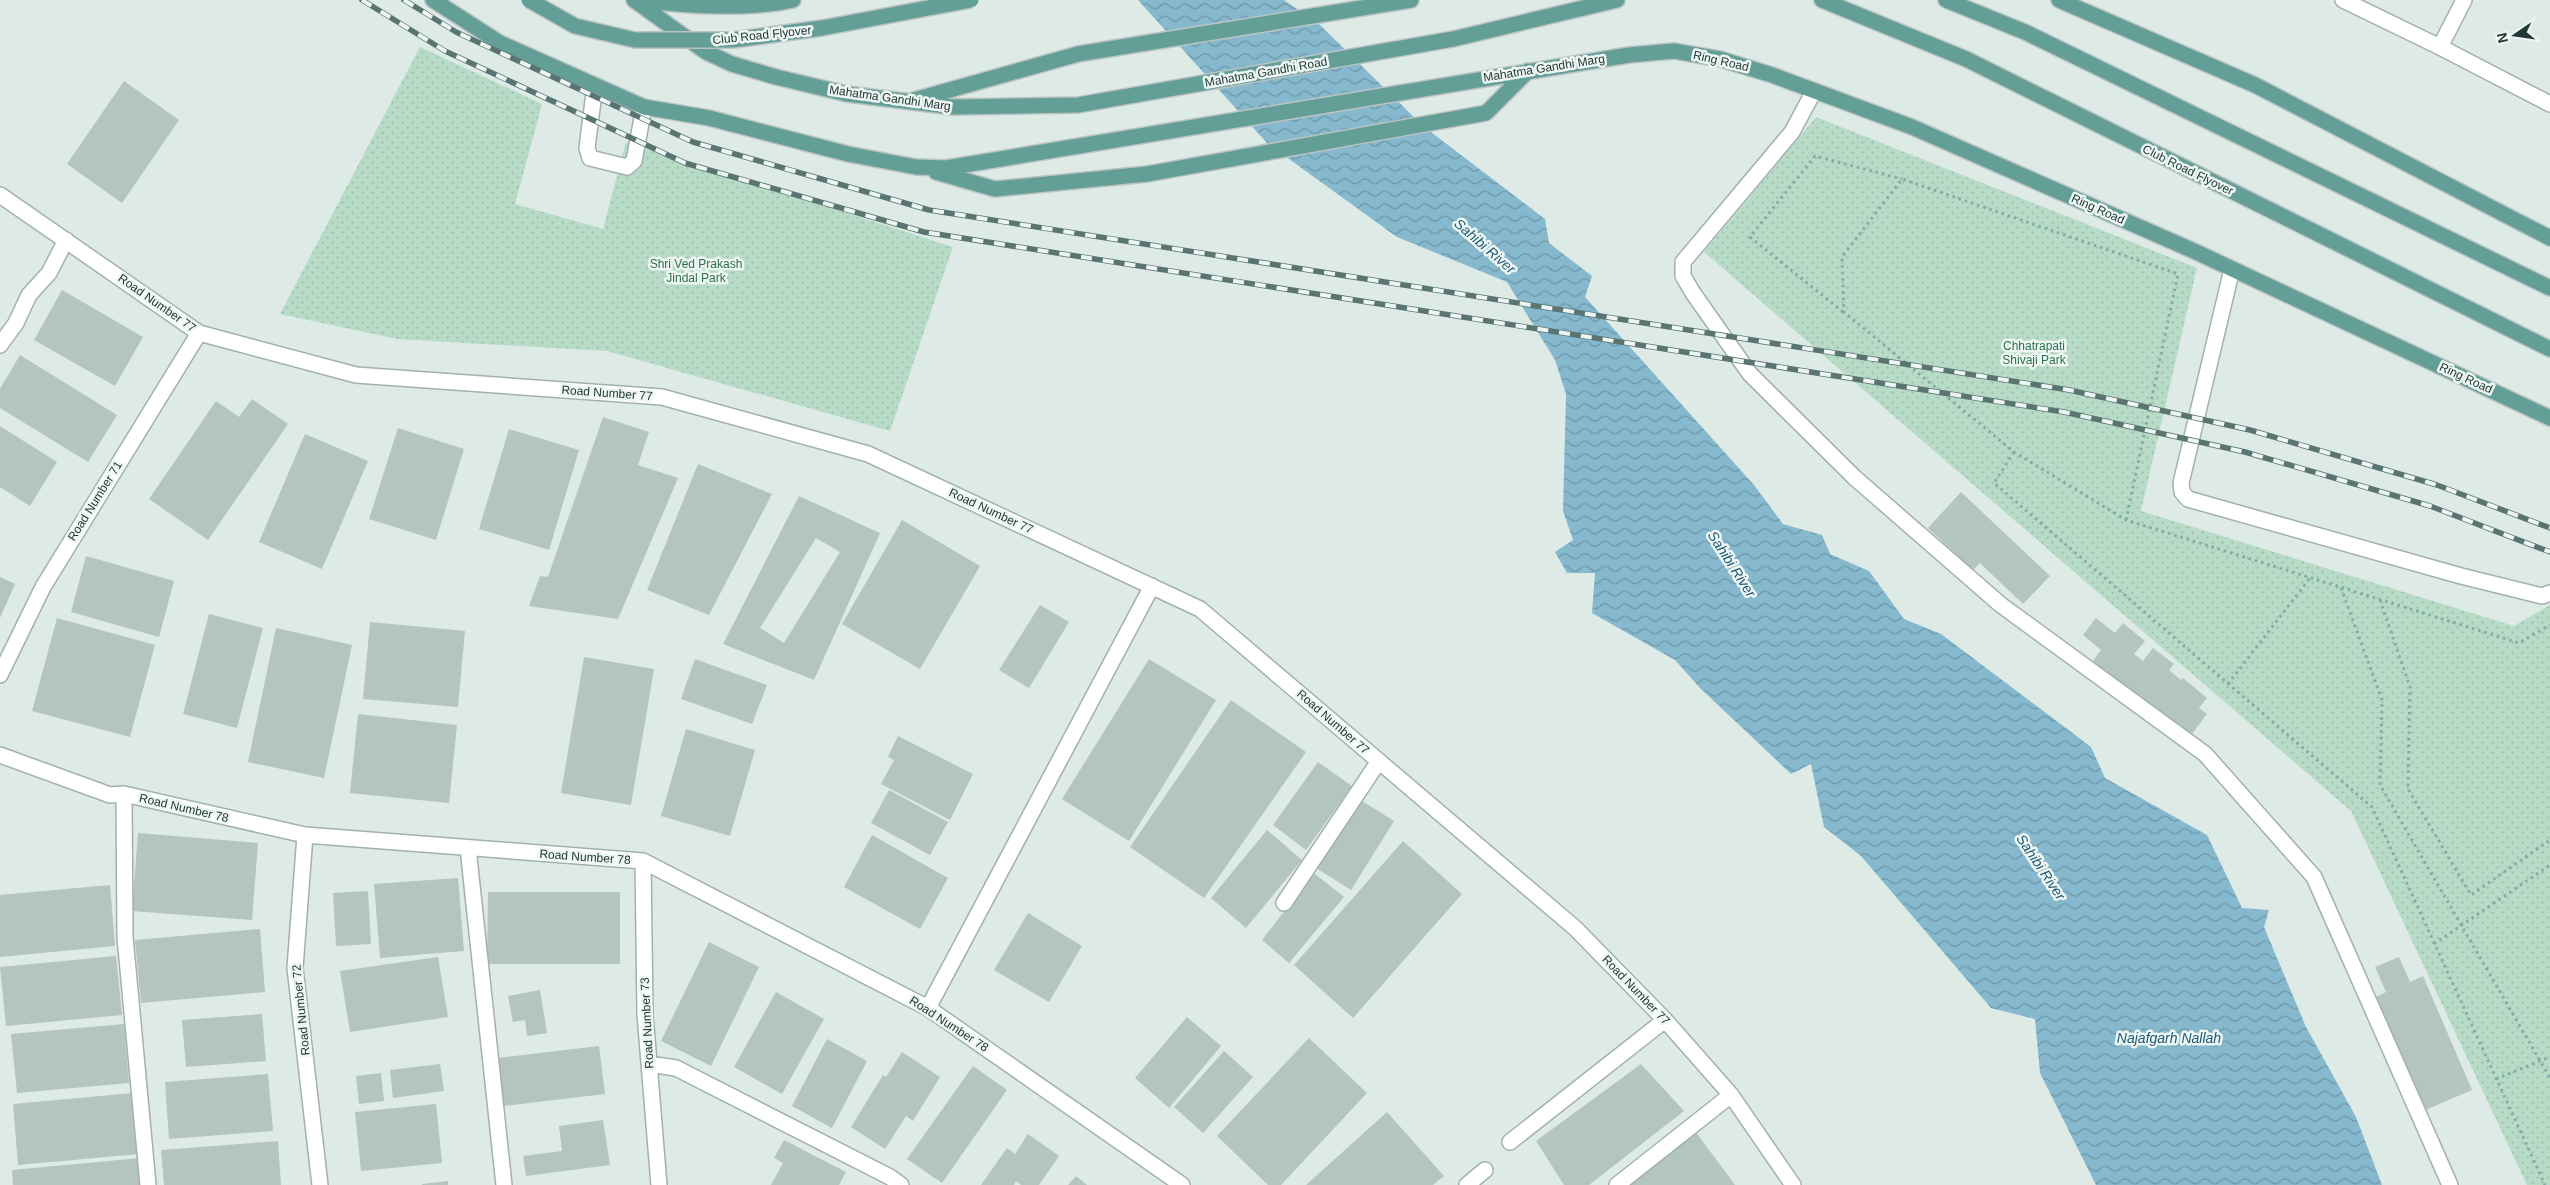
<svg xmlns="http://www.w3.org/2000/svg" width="2550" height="1185" font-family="Arial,sans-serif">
  <defs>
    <pattern id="park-dots" width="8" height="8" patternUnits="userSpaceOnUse" patternTransform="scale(1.25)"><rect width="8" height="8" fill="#b7dbc6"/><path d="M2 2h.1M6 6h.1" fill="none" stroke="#9dbdab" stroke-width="1.8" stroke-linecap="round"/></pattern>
    <pattern id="water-waves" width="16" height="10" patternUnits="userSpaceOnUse" patternTransform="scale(1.25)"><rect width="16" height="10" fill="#86b9ce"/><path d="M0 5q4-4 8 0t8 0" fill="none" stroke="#6d97a8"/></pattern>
  </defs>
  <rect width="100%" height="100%" fill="#deeae6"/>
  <path fill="url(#park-dots)" d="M420,47L542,104L515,204L603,229L626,142L953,247L890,431L607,351L397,339L280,314Z
    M1816,117L2197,268L2141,511L2514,626L2550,605V1185H2527L2351,811L1704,252Z"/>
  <path fill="url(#water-waves)" d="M1138,0H1284L1320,25L1423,126L1545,219L1549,243L1592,276L1585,297L1754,485L1783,524L1822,535L1830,554L1869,571L1904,619L1941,634L2091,747L2105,778L2207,835L2242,908L2269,910L2264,927L2306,1027L2356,1117L2382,1185H2096L2040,1073L2035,1019L1991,1008L1861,856L1824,827L1811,764L1791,774L1700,688L1675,660L1592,613L1595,573H1567L1555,552L1573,540L1563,511L1566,394L1555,360L1507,282L1397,237L1267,143Z"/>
  <path fill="#b4c4bf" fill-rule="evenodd" d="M124,81L179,120L122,203L67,164Z
    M62,290L143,337L115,386L34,340Z
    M20,355L117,415L88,462L0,408V389Z
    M252,399L288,424L208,540L149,499L216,401L239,417Z
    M603,417L649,432L638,465L678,478L618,619L529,606L540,576L548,577Z
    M0,426L57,462L30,506L0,487Z
    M398,428L464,449L436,540L369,519Z
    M509,429L579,450L549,550L479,529Z
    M305,434L368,461L322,569L259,542Z
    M698,464L772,494L709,615L647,590Z
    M1961,492L2050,576L2023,604L1980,563L1973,570L1928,528Z
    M799,496L880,533L814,680L723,644ZM816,538L840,552L784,643L760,628Z
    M902,520L980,566L920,669L842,624Z
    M86,556L174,581L159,637L71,612Z
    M0,577L15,584L0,618Z
    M1040,605L1069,622L1029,688L999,670Z
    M209,614L263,628L237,728L183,714Z
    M57,618L155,645L130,737L32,711Z
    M2096,618L2115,633L2123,623L2145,641L2134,654L2143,661L2153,648L2174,664L2169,670L2181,680L2183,678L2207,698L2199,708L2207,714L2188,739L2093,661L2101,650L2083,635Z
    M370,622L465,631L458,707L363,699Z
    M276,628L352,645L324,778L248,762Z
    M584,657L654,669L631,805L561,793Z
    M695,659L767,685L752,724L681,699Z
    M1149,659L1216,700L1129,841L1062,799Z
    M1231,700L1306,752L1204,898L1130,847Z
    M358,714L457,725L449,803L350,793Z
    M686,729L755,750L730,836L661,816Z
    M898,736L973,774L950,820L881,784L894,760L888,757Z
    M1318,762L1352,786L1306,850L1273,825Z
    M889,790L948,822L930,855L871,823Z
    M1359,799L1394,821L1351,890L1316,868Z
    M1267,830L1302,860L1246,928L1211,898Z
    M138,833L258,843L252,920L132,911Z
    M872,835L948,878L920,929L844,887Z
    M1403,841L1462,894L1353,1018L1294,965Z
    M1314,873L1344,897L1289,963L1262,940Z
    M458,878L464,951L380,958L374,884Z
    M110,885L115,946L0,957V895Z
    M368,891L371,944L336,946L333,893Z
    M488,892H620V964H487Z
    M1028,913L1082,946L1049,1002L994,970Z
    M260,929L265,992L141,1003L135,940Z
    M709,942L759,967L711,1066L661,1041Z
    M116,956L122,1015L6,1026L0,967Z
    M438,957L448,1017L350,1032L340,971Z
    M2399,957L2410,982L2423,976L2472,1090L2423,1111L2374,998L2386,992L2375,967Z
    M540,990L547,1033L527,1036L525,1020L513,1022L508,996Z
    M776,992L824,1019L782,1094L734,1067Z
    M262,1014L266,1061L186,1067L182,1020Z
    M1187,1017L1221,1046L1169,1108L1135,1078Z
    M124,1024L129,1083L17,1093L11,1034Z
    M1309,1038L1367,1093L1281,1185H1268L1217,1136Z
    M827,1039L867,1061L832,1128L792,1106Z
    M599,1046L605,1094L503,1106L498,1058Z
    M1224,1051L1253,1077L1203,1133L1174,1107Z
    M902,1052L940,1077L913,1121L906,1116L885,1149L851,1127L883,1075L886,1077Z
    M440,1064L444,1091L393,1098L390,1070Z
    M1641,1064L1684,1111L1589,1185H1564L1536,1141Z
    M973,1066L1007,1090L942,1183L907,1159Z
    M381,1073L384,1101L359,1104L356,1076Z
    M268,1074L273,1131L169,1139L165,1082Z
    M133,1093L139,1154L18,1165L13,1104Z
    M436,1104L442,1163L361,1171L355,1112Z
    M1387,1112L1444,1176L1433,1185H1306Z
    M603,1120L610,1165L526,1176L523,1156L562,1151L559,1126Z
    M1695,1131L1735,1185H1621Z
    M1028,1134L1059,1156L1039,1185H1021L1016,1181L1014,1185H981L1007,1148L1015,1154Z
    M784,1140L846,1172L839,1185H771L783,1163L774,1158Z
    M278,1141L281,1185H164L161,1150Z
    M140,1158L143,1185H13L12,1170Z
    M1076,1176L1087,1185H1068Z
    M448,1181V1185H422V1184Z"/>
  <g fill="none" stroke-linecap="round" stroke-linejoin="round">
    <g stroke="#a1b1ae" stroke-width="18">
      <path id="minor" d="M2343,0L2440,47
        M2464,0L2440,47L2550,104
        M595,85L587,148L590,158L627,167L634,161L644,107
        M1814,91L1792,132L1683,262V276L1693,293L1750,374L1855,478L2001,605L2205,754L2314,877L2450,1185
        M0,195L199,333L356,375L662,397L868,454L1200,609L1575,928L1665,1020L1731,1095L1793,1185
        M2232,269L2181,483L2182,492L2188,499L2461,576L2542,596L2550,593
        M0,345L16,323L29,295L49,273L66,240
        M0,675L43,587L199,333
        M0,755L110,795L124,794L305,835L643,861L928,1008L1182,1185
        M124,794L125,937L148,1185
        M305,835L295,968L320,1185
        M468,848L504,1185
        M643,861L645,1014L659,1185
        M1284,903L1379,761
        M928,1008L1152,586
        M649,1064L676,1068L890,1177L901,1185
        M1510,1142L1665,1020
        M1467,1185L1485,1170
        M1617,1185L1731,1095"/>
    </g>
    <g stroke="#bcc4c3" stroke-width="18">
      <path id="major" d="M433,0L500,43L644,107L709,118L848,154L916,167L946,168L1629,55L1674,51L1720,59L1772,75L1912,127L2194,251L2550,418
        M634,0L706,52L732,64L776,77L847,94L953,107L1078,105L1453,39L1617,0
        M641,0C685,6 750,10 793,0
        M1822,0L1966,59L2550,349
        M1946,0L2025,32L2550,288
        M2059,0L2255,85L2550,238
        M914,100L1078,54L1411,0
        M936,172L995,189L1147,174L1486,113L1528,71"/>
    </g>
    <path stroke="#7fada5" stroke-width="3" stroke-dasharray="2.5 4" stroke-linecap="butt" d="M1843,312L1750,237L1815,156L1902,179
      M2014,452L1994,483L2372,807L2545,1185
      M2126,520L2178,274L1902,179L1842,257L1844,312L2014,452L2126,520L2519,643L2550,625
      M2341,588L2382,700L2380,785L2550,1078
      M2380,600L2410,687L2408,789L2471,895L2550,840
      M2228,684L2310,578
      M2434,944L2550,865
      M2496,1079L2550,1057"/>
    <use href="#minor" stroke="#fff" stroke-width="15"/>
    <use href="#major" stroke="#639e97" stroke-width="15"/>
    <g stroke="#5a7571" stroke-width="5.5">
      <path id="rail" d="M362,0L445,51L685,163L924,232L2064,412L2245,452L2430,506L2550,552
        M404,0L456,32L693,142L929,210L2069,390L2250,430L2437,485L2550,528"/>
    </g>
    <use href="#rail" stroke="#eef6f3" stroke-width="4" stroke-dasharray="11" stroke-linecap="butt"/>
    <g stroke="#bcc4c3" stroke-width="18" stroke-linecap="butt">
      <path id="major-bridge" d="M529,0L575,26L635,40H733L822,28L971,0"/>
    </g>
    <use href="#major-bridge" stroke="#639e97" stroke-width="15"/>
  </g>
  <g text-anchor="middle" stroke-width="5" stroke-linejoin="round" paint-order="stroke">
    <g font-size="12" fill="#203936" stroke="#eef6f3">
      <text transform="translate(762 35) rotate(-6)" y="4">Club Road Flyover</text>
      <text transform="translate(1721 61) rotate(13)" y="4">Ring Road</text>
      <text transform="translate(1544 68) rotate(-9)" y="4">Mahatma Gandhi Marg</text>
      <text transform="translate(1266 72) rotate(-10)" y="4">Mahatma Gandhi Road</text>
      <text transform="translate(890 98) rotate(8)" y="4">Mahatma Gandhi Marg</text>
      <text transform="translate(2188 170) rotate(26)" y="4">Club Road Flyover</text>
      <text transform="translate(2098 209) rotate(24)" y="4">Ring Road</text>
      <text transform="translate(157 303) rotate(35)" y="4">Road Number 77</text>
      <text transform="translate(2466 378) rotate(25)" y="4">Ring Road</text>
      <text transform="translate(607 393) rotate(4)" y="4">Road Number 77</text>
      <text transform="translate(95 501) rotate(-58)" y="4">Road Number 71</text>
      <text transform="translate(991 511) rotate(25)" y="4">Road Number 77</text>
      <text transform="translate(1333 722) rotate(41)" y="4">Road Number 77</text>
      <text transform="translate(184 808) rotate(13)" y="4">Road Number 78</text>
      <text transform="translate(585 857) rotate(4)" y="4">Road Number 78</text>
      <text transform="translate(1636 990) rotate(46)" y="4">Road Number 77</text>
      <text transform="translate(301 1010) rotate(-96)" y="4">Road Number 72</text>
      <text transform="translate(647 1023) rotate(-93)" y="4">Road Number 73</text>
      <text transform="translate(949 1024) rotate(33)" y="4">Road Number 78</text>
    </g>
    <g font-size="12" fill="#2b6f4f" stroke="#eef6f3">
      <text x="696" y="268">Shri Ved Prakash<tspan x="696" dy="14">Jindal Park</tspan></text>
      <text x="2034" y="350">Chhatrapati<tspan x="2034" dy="14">Shivaji Park</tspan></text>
    </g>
    <g font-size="14" font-style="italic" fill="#1c5873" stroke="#eef6f3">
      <text transform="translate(1485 246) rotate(41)" y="5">Sahibi River</text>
      <text transform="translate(1732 564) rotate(57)" y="5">Sahibi River</text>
      <text transform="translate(2041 867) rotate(56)" y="5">Sahibi River</text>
      <text x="2169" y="1043">Najafgarh Nallah</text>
    </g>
  </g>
  <g transform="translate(2515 35) rotate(257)" stroke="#eef6f3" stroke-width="4" paint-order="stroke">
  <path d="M0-4L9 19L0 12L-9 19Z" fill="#203936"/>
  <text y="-8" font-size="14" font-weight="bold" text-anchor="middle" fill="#203936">N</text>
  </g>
</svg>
